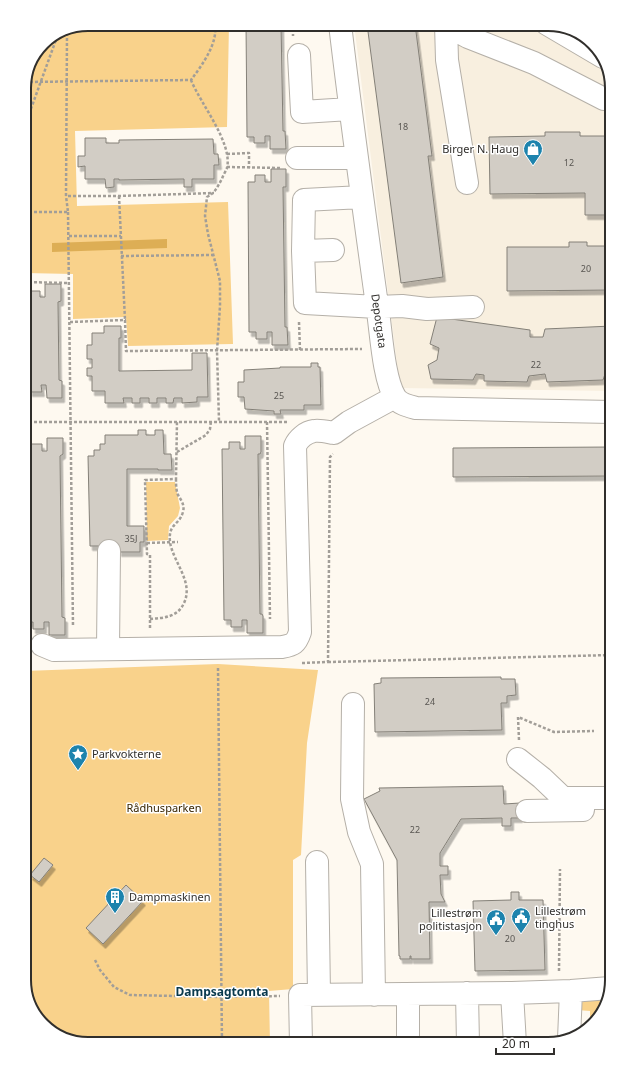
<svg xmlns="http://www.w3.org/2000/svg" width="636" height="1068" font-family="'Noto Sans',sans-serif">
  <defs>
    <filter id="shadow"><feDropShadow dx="2.5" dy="4.5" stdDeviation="0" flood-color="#0004"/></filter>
  </defs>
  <rect width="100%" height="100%" fill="#fef9f0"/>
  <path fill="#f8efdf" d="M354,24H552L605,60L612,88V391L400,388Z"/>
  <path fill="#f9d28b" d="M88,24H229L227,127L75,131L77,206L228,202L233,344L128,346L126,317L73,319V274L24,273V84L43,43Z
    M146,482H175L180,508L178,516L169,526L168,540L147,541Z
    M218,664L318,670L307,743L301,855L293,860V989L269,991L270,1044H84L52,1033L31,1008L24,980V671Z
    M589,999H606L601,1015L590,1025V1011L577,1010L581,1003Z"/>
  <path fill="#ddae55" d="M167,239V248L52,252V243Z"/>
  <path fill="#d2cdc5" stroke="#848078" filter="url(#shadow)" d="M246,24H281L283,131H285L286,149H270V136H265V143H254V137H247Z
    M367,24H415L432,156H428L443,277L401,283Z
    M545,132H580V136H612V215H585V193L490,194L489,137L545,136Z
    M85,138H106V143H119V140L213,139L214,154H218L219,165H214V179H192V187H184V179L119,180V179H114V187L106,188L105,179H85V166L78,167V156H85Z
    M271,169H286V187H283L285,327H287L288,345H272V332H267V339H256V332H249L248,182H255V175H265V182H271Z
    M569,242H587V246H612V290L507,291V247H569Z
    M45,284H61V301L58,302L59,380L62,381V398H47L46,385H41L42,392H30V385H24V297H29V291H40V297H45Z
    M437,317L530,330V337H543L545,329L612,326V374H605L603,380L547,382L545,374L529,376L527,382L484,381V375L476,374L473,380L431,379L428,365L437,360L439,348L430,344Z
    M104,326H121V338H119V371L192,370V353H207L208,397H197V402L182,403V398H174L173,403H166V398H157V403H149V398H140V403H132V398H123L124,403H105V391H92V376H87V368H92V359H87V345H92V333H104Z
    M311,363H318V367H320L321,405H304V410H280L281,414H274V411L245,409L244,397H238V382H244V370L280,368V367H311Z
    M138,430H146V435H155V430H163L164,454H171L172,470H158V469H127V526H144V542H140V552H119V546H90L88,456H94V450H100V444H105V435H138Z
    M245,436H261V452L260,454H258L260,614H262L263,616V633H247V620H242V627H231V620H224L222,449H229V442H240V449H245Z
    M47,438H63V454L60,456L62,617L65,618V635H49V622H44V629H33V622L26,623L24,451H31V444H42V451H47Z
    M612,447V476L453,477V448Z
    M501,677V679H515L516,695L507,696V703H501L502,730L375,732L374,684L381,683V678Z
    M503,786L504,804L520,803V818H511V826H502V818L461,819L440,853V866H448V875H440L441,894L445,902H429L430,959H411V956H410V959H400V956H399L397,860L364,799L380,791L379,788Z
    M44,858L53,865L39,882L30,875Z
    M126,885L143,901L103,944L86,928Z
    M511,892H519V900H543L545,970L475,971L473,901L511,900Z"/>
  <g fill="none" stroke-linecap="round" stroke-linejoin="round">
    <g stroke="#b5b0a8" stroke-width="24">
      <path id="minor" d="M340,24C351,118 364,211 377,305C381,328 383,378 395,397C399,404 408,406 416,408L612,412
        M446,24L447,60L467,183
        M547,24L603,57
        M446,25L468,37L534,63L604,99
        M299,55L302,112L350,109
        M297,158H357
        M362,197L304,200L303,251L305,303L377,307L402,306L427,309L473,307
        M303,251L333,250
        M42,645L54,650L282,647C293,645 296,644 300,632L295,446C298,439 306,432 314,431C320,430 328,432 334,433L349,422L395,397
        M108,649L109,551
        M353,704L352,799L359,832L372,864L374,995
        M518,759L542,778L563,798H607L612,800
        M527,811L583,810
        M317,862L319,995
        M467,993L468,1044
        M512,993L515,1044
        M408,995V1044
        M569,1039L571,991
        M301,1044L300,995L512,993L571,991L610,988"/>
    </g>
    <path stroke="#a29e98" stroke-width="2.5" stroke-dasharray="3 2" stroke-linecap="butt" d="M293,24V36
      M67,33L66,196H119L214,193
      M191,80C200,103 233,143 227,168C226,171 223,175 222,179C217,187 216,192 207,197L205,216L208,234L220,281V306L217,351L219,421
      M25,82L191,80C202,65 218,44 215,24
      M24,128L57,37
      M227,154L249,153V168
      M227,167L281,168
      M119,196L125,320
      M24,212H68L66,196
      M68,212L73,627
      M69,236H121
      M121,256L214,255
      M24,282L68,283
      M70,322L125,320L126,351L362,349
      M299,322L300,350
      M24,422H288
      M267,422L270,619
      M177,452L206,435L210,429L211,421
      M147,543L178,542
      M150,619C164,618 178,617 184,603C194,582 173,562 170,542C168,523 179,526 183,512C185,505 181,500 178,495C176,490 176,484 176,479
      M150,628V555L147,554L145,480L176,479L177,421
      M328,662L612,655
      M302,663L328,662L330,457L333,454
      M24,664H33
      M218,668L222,1044
      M519,740L518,717L554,732L594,731
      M95,960L100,970L114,987L130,995L221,997L280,996
      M559,971L560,869"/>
    <use href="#minor" stroke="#fff" stroke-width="22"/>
  </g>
  <defs>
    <g id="shop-pin" transform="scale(1)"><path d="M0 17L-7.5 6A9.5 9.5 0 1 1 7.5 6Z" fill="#1d83ad" stroke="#fff"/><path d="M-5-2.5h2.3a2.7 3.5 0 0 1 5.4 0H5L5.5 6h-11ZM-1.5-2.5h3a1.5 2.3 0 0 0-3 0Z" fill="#fff"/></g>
    <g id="sight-pin" transform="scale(1)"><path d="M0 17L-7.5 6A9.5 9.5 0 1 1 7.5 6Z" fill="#1d83ad" stroke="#fff"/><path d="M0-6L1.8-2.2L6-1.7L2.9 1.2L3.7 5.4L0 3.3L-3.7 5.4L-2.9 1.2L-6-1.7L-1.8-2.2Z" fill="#fff"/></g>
    <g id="building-pin" transform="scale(1)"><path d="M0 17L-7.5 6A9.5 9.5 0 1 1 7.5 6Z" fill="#1d83ad" stroke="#fff"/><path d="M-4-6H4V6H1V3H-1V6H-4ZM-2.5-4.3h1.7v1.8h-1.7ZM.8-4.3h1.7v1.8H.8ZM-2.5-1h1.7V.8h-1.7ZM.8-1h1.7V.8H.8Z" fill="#fff"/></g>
    <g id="civic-pin" transform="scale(1)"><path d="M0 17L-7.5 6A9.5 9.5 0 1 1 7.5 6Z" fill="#1d83ad" stroke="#fff"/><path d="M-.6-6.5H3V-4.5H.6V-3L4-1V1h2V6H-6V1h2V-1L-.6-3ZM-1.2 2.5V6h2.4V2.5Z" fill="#fff"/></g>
  </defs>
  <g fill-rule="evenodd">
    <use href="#shop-pin" x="533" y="149"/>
    <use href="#sight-pin" x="78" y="754"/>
    <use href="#building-pin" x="115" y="897"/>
    <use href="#civic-pin" x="521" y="917"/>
    <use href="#civic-pin" x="496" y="919"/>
  </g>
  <g text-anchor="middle" stroke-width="3" stroke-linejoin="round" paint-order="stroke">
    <g font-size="9" fill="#595652">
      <text x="403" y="130">18</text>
      <text x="569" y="166">12</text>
      <text x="586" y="272">20</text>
      <text x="536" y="368">22</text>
      <text x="279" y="399">25</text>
      <text x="131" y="542">35J</text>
      <text x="430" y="705">24</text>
      <text x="415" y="833">22</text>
      <text x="510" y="942">20</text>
    </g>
    <g font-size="11" fill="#312f2c" stroke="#fff" text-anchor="start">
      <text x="519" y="153" text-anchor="end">Birger N. Haug</text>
      <text x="92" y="758">Parkvokterne</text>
      <text x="129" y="901">Dampmaskinen</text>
      <text x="535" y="915">Lillestrøm<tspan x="535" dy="13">tinghus</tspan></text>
      <text x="482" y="917" text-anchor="end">Lillestrøm<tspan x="482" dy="13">politistasjon</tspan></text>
    </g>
    <g font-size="11" fill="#312f2c" stroke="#fff">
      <text transform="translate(379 321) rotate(82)" y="4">Depotgata</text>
    </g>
    <g font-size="11" fill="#382500" stroke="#fff">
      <text x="164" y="812">Rådhusparken</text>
    </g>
    <g font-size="12" font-weight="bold" fill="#09394d" stroke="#fff">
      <text x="222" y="996">Dampsagtomta</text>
    </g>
  </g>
  <path d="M0 0H636V1068H0ZM88 31H548A57 57 0 0 1 605 88V980A57 57 0 0 1 548 1037H88A57 57 0 0 1 31 980V88A57 57 0 0 1 88 31Z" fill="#fff" fill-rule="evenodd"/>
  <path fill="none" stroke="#312f2c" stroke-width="2" d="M88 31H548A57 57 0 0 1 605 88V980A57 57 0 0 1 548 1037H88A57 57 0 0 1 31 980V88A57 57 0 0 1 88 31Z"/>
  <path d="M496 1048v6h58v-6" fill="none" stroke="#312f2c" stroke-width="2"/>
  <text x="502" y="1048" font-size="12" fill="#312f2c" stroke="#ffffff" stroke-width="3" paint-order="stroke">20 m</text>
</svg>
